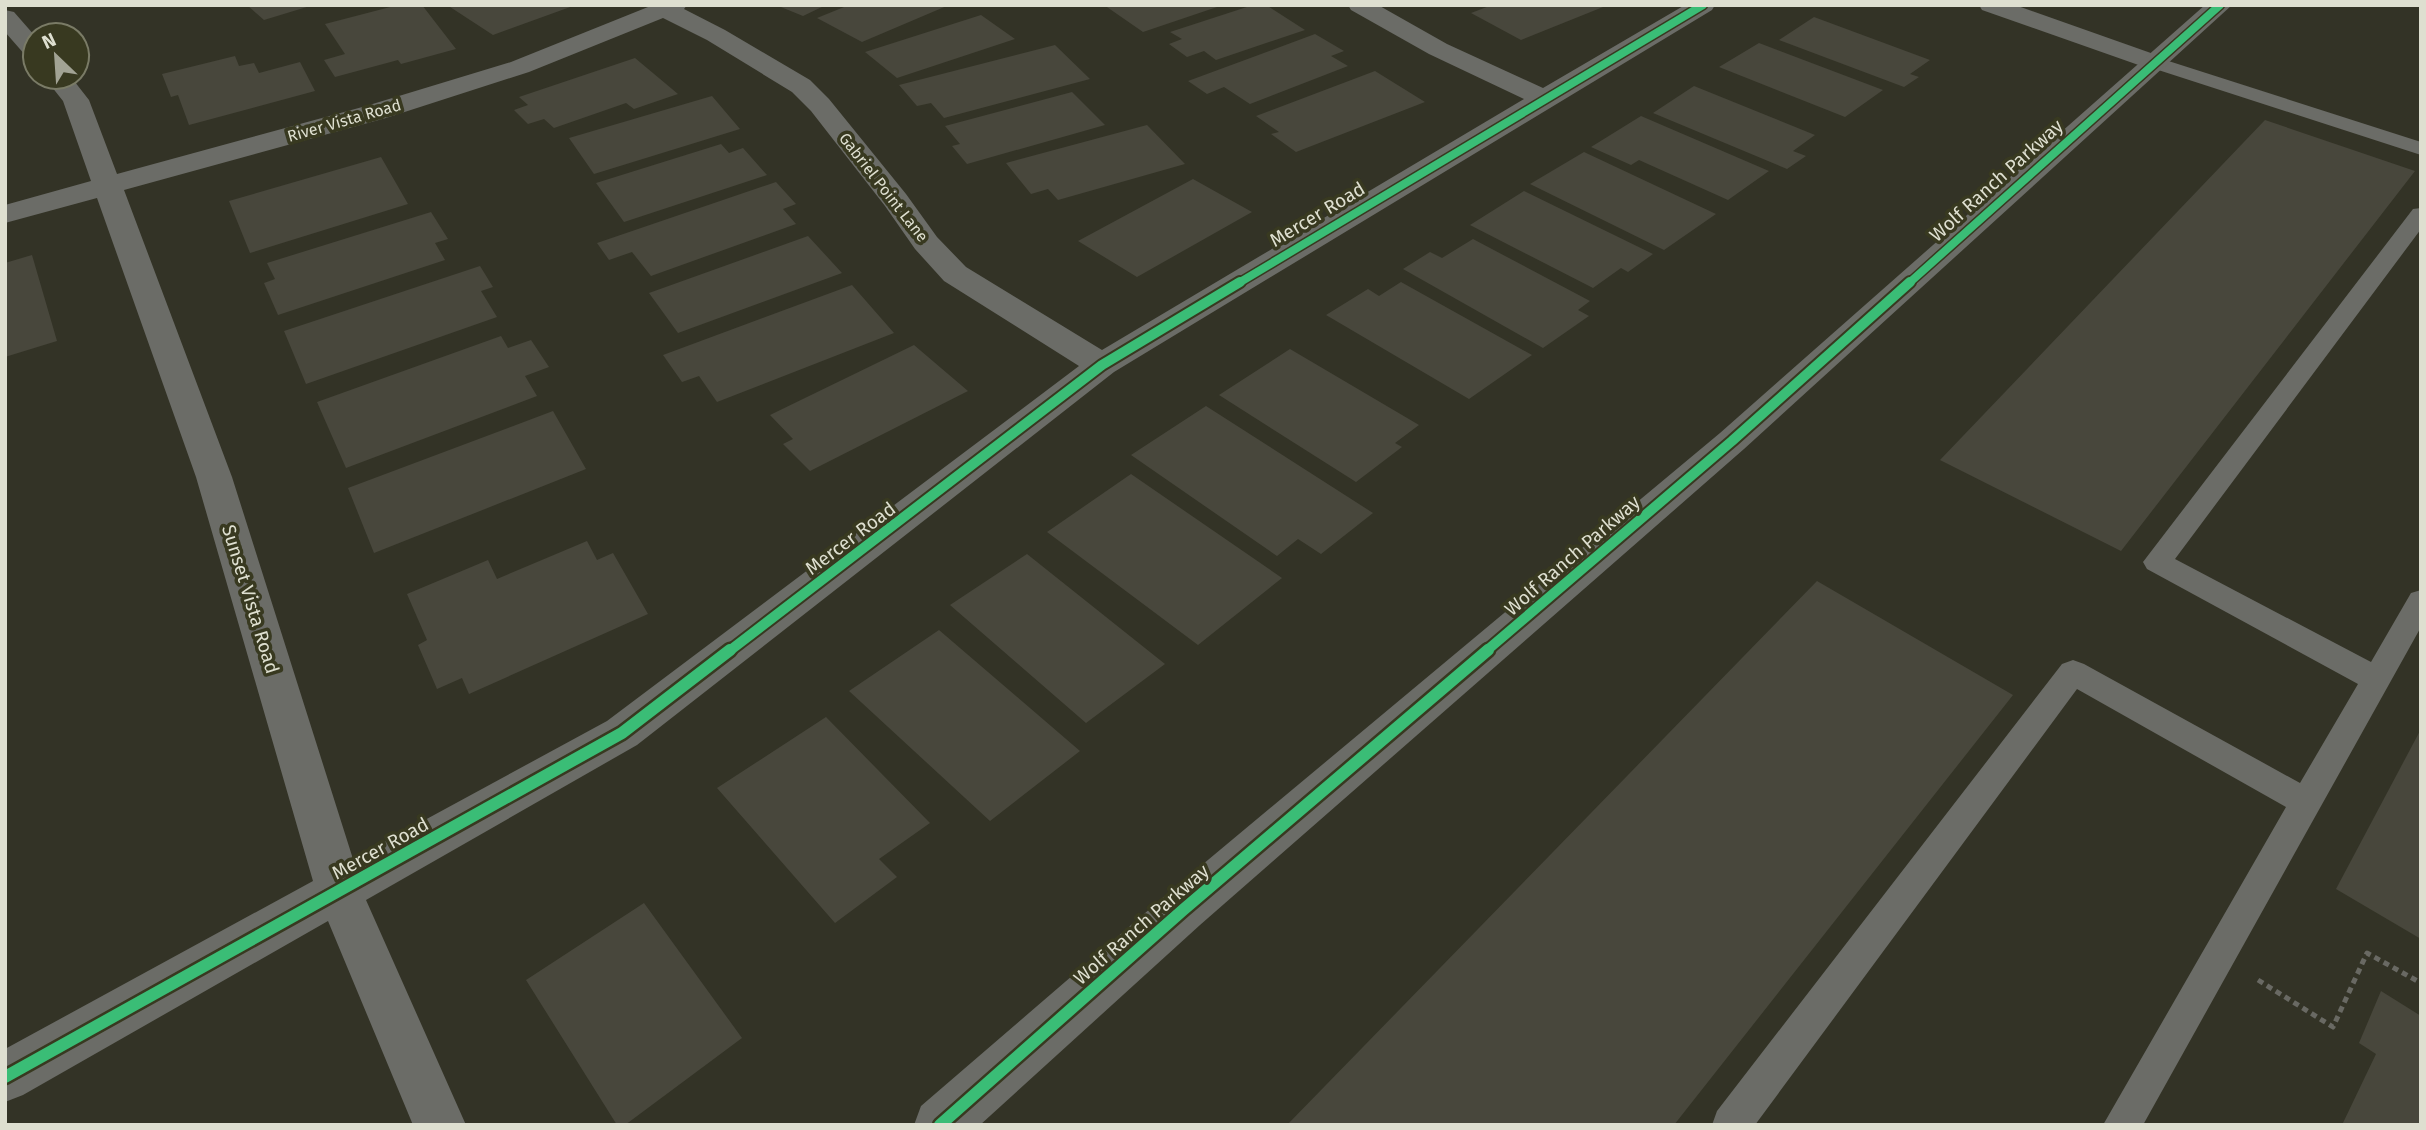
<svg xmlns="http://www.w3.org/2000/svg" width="2426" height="1130" font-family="'Fira Sans',sans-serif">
  <rect width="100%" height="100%" fill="#333326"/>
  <path fill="#48473c" d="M247,5H310V6L264,20Z
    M398,5H422L456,49L401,64L398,60L335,77L324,60L345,54L325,24Z
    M447,5H573V6L493,35Z
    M776,5H826L803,16Z
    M849,5H949L862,42L817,18Z
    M1104,5H1220V6L1143,32Z
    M1253,5H1266L1305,30L1216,60L1204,51L1187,57L1169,44L1182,39L1170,32Z
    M1492,5H1608L1521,40L1471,13Z
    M981,15L1015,39L897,78L865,52Z
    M1814,17L1930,60L1910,74L1919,77L1904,87L1779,40Z
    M1315,34L1344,51L1331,56L1348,66L1250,104L1224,87L1207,94L1188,81Z
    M1759,43L1883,90L1845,117L1719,67Z
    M1055,45L1090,79L944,118L931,103L917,106L899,85Z
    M235,56L239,66L254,63L259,73L300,62L315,91L189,125L178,95L171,97L162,74Z
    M635,58L678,94L634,109L626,103L554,128L544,119L528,124L514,110L528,105L519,97Z
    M1375,71L1425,102L1296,152L1271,134L1279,132L1256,116Z
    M1694,86L1815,135L1793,151L1806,156L1787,169L1653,113Z
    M1072,92L1105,125L967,164L952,146L960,144L945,126Z
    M712,96L740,129L594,174L569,138Z
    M1641,116L1769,171L1728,200L1639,160L1631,165L1591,147Z
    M2265,120L2415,171L2121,551L1940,460Z
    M1147,125L1185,164L1058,200L1048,189L1031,194L1006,163Z
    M721,144L729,153L743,148L767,175L624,222L596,183Z
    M1584,152L1716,214L1664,250L1530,184Z
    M381,157L408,204L250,253L229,201Z
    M1193,179L1252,212L1137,277L1078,241Z
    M776,182L796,204L783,209L796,224L651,276L632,252L609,260L597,243Z
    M1524,191L1653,254L1628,272L1621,268L1593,288L1470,225Z
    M431,212L448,239L435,243L445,260L278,315L264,283L275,279L267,263Z
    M808,236L842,273L678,333L649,293Z
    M1473,239L1590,301L1578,310L1589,316L1543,348L1403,269L1430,252L1442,258Z
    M32,255L57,341L5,357V263Z
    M480,266L493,287L481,291L497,317L306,384L284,331Z
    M1401,282L1532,355L1469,399L1326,315L1368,289L1379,296Z
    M852,285L894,333L717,402L699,376L682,382L663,355Z
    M501,336L508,348L531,340L549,367L525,376L537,396L346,468L317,402Z
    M914,345L968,391L810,471L783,444L793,439L770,415Z
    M1290,349L1419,425L1395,443L1402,447L1356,482L1219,395Z
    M1206,406L1373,513L1321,554L1298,539L1277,556L1131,455Z
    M553,411L586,469L374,553L348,488Z
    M1131,474L1282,578L1198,645L1047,532Z
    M587,541L597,560L613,553L648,614L469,694L462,678L437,689L418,645L427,640L407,594L488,560L497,579Z
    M1027,554L1165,664L1086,723L950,605Z
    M1817,581L2013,695L1674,1125H1287Z
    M939,630L1080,751L990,821L849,691Z
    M826,717L930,823L879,859L897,877L835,923L717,788Z
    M2421,729V939L2336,889Z
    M644,903L742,1038L625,1125H617L526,980Z
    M2381,991L2421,1016V1125H2342L2376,1054L2359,1043Z"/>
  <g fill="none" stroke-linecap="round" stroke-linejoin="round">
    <path stroke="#696963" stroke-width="5" stroke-dasharray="6 4.5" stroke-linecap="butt" d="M2258,980L2333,1027L2367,953L2421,983"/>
    <path fill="#6b6c67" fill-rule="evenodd" d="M2156,57L2421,142V155L2149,67L2147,63Z
      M2421,208V229L2175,559L2371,662L2411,593L2421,590V627L2143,1125H2103L2286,807L2077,689L1755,1125H1712L1717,1111L2062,664L2073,660L2084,664L2300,783L2358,684L2147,569L2143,562L2413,209Z"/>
    <path fill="#6b6c67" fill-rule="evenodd" d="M653,5H687L684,9L725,30L810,80L829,99L906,194L937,237L966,267L1102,350L1524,99L1429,54L1351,10L1348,5H1378L1447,44L1543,88L1685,5H1715L1712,10L1114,372L637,745L366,900L466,1125H413L328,921L23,1095L5,1102V1049L313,881L196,477L97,198L5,223V205L91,181L63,101L44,77H71L89,100L117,174L366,106L511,62ZM663,18L707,40L792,92L811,111L885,206L915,249L944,281L1079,366L607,721L353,859L232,477L124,190L386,118L529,72Z
      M1979,5H2015L2165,58L2169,63L2165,68L2156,71L2147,68L1982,10Z
      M5,10L14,12L35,36V59L26,56L5,32Z"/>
    <path fill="#6b6c67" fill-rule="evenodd" d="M2205,5H2232L1744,449L1200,925L980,1125H914L921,1106L1166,895L1720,433Z"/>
    <g stroke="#383920" stroke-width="11">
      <path id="cycleway-far2" d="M1237,284L1703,5
        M1908,284L2220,5"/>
    </g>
    <g stroke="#383920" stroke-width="14">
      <path id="cycleway-far1" d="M728,652L1102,365L1240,282
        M1485,652L1732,441L1910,282"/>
    </g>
    <g stroke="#383920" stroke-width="17">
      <path id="cycleway" d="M5,1077L622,733L730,650
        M940,1125L1183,910L1488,650"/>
    </g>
    <use href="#cycleway-far2" stroke="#3abd76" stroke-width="8"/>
    <use href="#cycleway-far1" stroke="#3abd76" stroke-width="10"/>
    <use href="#cycleway" stroke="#3abd76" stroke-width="12"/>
  </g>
  <g text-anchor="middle" stroke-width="7" stroke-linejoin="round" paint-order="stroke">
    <g font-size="16" fill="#dedfd0" stroke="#383920">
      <text transform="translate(344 120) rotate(-16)" y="6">River Vista Road</text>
      <text transform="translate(884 187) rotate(52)" y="6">Gabriel Point Lane</text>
    </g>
    <g font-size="19" fill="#dedfd0" stroke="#383920">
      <text transform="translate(1996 180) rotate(-42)" y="7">Wolf Ranch Parkway</text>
      <text transform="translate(1317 214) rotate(-31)" y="7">Mercer Road</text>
      <text transform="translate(850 538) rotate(-37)" y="7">Mercer Road</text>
      <text transform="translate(1572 555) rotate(-41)" y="7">Wolf Ranch Parkway</text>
      <text transform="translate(251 599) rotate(73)" y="7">Sunset Vista Road</text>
      <text transform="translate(380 848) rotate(-29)" y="7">Mercer Road</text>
      <text transform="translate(1141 924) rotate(-41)" y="7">Wolf Ranch Parkway</text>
    </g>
  </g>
  <rect width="2426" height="1130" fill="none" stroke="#dedfd0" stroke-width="14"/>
  <g transform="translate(56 56) rotate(335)"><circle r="33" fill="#383920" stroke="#7a7b66" stroke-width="2"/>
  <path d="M0-5L12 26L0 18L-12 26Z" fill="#a2a394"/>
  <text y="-10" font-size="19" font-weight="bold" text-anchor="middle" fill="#dedfd0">N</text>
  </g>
</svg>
